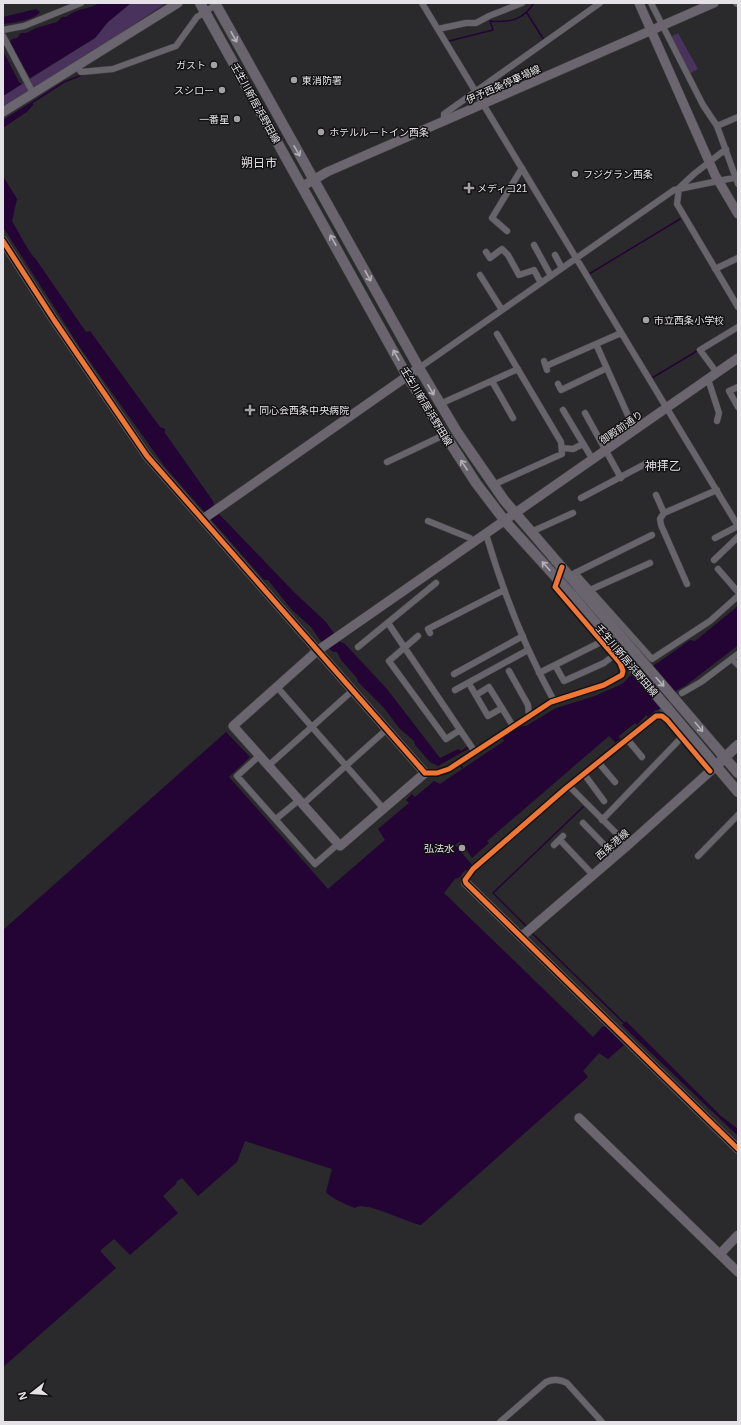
<svg xmlns="http://www.w3.org/2000/svg" width="741" height="1425" font-family="Arial,'Noto Sans JP',sans-serif">
  <rect width="100%" height="100%" fill="#2a292c"/>
  <path fill="#49335c" d="M131,3H166L71,67L3,109V96L95,38L108,22Z
    M678,33L698,69L689,74L670,37Z"/>
  <path fill="#230435" d="M99,3H131L108,22L95,38L30,78L10,42L12,39L17,38L21,33H26L36,28L57,22L62,17H66C68,16 70,14 72,13C81,8 90,9 99,3Z
    M36,9L40,12C35,20 12,23 3,24V17Z
    M3,51L19,82L22,84L3,96Z
    M33,101V105L28,111L3,128V120Z
    M3,176L17,199L12,221C17,229 31,256 35,258L86,332L90,331L160,427L165,429V433L213,501L214,506L218,513L294,592L326,622L340,642L344,643L387,689L440,758L458,749L461,751L468,746L470,748L438,766L430,762L415,745L414,741L400,729L384,708L358,682L357,678L341,660L337,652H333L320,640L311,627L292,610L268,580H264L165,467L81,349L3,227Z
    M738,606L737,646L685,686L677,690L659,710H656L648,717L646,715L637,725L635,723L619,736L620,739L616,743L609,736L487,841L489,843L472,858L462,843L459,842L455,845L473,866L463,872L460,877L455,879L444,893L593,1037L602,1027L605,1026L624,1045L608,1059L599,1053L583,1071L588,1077L421,1225C407,1223 365,1200 355,1208C349,1206 329,1197 326,1192L332,1169L245,1141L237,1162L198,1196L182,1178L177,1181L176,1184L163,1196L178,1213L130,1255L114,1239L101,1250V1252L116,1268L3,1367V930L226,732L250,757L229,777L328,889L385,840L378,829L409,803L406,800L412,794L415,797L434,781L440,784L504,741L503,738L521,726H526L556,708L595,696L622,684L630,676L643,672L659,662L690,640L695,641Z
    M626,1021L721,1116L738,1129V1136L622,1025Z"/>
  <g fill="none" stroke-linecap="round" stroke-linejoin="round">
    <path stroke="#230435" stroke-width="1.5" d="M527,13L544,40
      M449,41L493,30L490,21C510,23 523,20 534,3
      M33,102L64,82L84,74
      M590,275L589,274L680,219
      M652,378L697,351
      M460,763L462,768
      M527,927L493,893L583,807
      M532,933L625,1024"/>
    <path stroke="#464548" stroke-width="6" stroke-dasharray="6 3" stroke-linecap="butt" d="M661,712L682,693"/>
    <g stroke="#444445" stroke-width="7">
      <path id="street" d="M422,3L738,526
        M651,3L703,105L717,126L738,184
        M736,3L738,4
        M438,29L466,23H476L489,16L522,3
        M3,30L24,26L81,3
        M3,36L33,93
        M77,66L81,72L113,69L176,46L197,17L217,4
        M444,122V114L600,3
        M717,126L738,117
        M726,149L694,174L679,188L677,204L738,307
        M507,231L492,218L522,168
        M534,245L551,276
        M486,252L490,258L502,249L508,255L519,275L534,270L541,283
        M555,255L562,268
        M715,269L738,258
        M480,275L502,310
        M621,333L596,344L635,431
        M544,361L547,370
        M546,366L596,344
        M419,368L674,190L738,177
        M717,373L700,350L738,327
        M708,379L719,413L717,421
        M492,381L513,418
        M558,384L561,390L607,368
        M738,387L729,391L738,407
        M440,404L518,369
        M563,410L593,460
        M585,413L621,478
        M563,448L573,449L583,444
        M387,462L444,435
        M493,485L555,457L562,454L561,442L497,334
        M656,495L664,513
        M581,498L647,463
        M428,521L470,538L473,543
        M531,532L573,513
        M486,534C503,592 525,648 554,701
        M652,535L575,573L652,659L710,621L738,596
        M715,538L738,526
        M714,560L738,537
        M718,569L738,592
        M687,584L661,525L660,519L664,513L717,490
        M590,590L650,563
        M388,623L475,752
        M430,633L428,629L504,590
        M418,636L389,661L446,739L460,730
        M358,647L436,583
        M732,659L738,665
        M555,665L564,681L604,663L613,656
        M509,671L528,705L529,716
        M539,673L601,642
        M454,674L523,636
        M277,687L383,808
        M471,687L488,716L502,708
        M455,690L528,650
        M682,693L701,682L738,654
        M476,695L489,687L513,726
        M627,739L642,757
        M259,756L237,776L315,864L338,844
        M598,762L615,782
        M268,766L352,691
        M425,773H437L449,769L551,702L604,685L622,675L623,671L620,663L555,587L559,578
        M584,774L604,801
        M569,786L628,845
        M303,804L386,730
        M276,819L299,800
        M602,820L682,737
        M583,823L615,856
        M560,840L593,875
        M554,845L563,836
        M698,856L738,815
        M466,883V877L473,869L565,789L656,716H662L667,720L710,771
        M500,1422L546,1382C553,1379 560,1379 567,1383L602,1422"/>
    </g>
    <g stroke="#444445" stroke-width="10">
      <path id="secondary" d="M639,3L715,175L738,214
        M3,112L178,3
        M303,186L327,172L714,3
        M3,241L54,320L147,456L425,773L340,846L233,726L317,651L738,358
        M203,519L419,368
        M466,883L738,1149
        M521,937L628,845L716,766
        M579,1118L738,1272
        M720,1254L738,1235"/>
    </g>
    <g stroke="#444445" stroke-width="11">
      <path id="primary" d="M200,3L407,376L476,483L505,521L572,595L738,792
        M215,3L419,368L457,432L504,500L738,773
        M720,762L738,745"/>
    </g>
    <use href="#street" stroke="#67646c" stroke-width="6"/>
    <use href="#secondary" stroke="#6b656f" stroke-width="9"/>
    <use href="#primary" stroke="#69646d" stroke-width="10"/>
    <g stroke="#121113" stroke-width="8">
      <path id="cycleway" d="M3,241L54,320L147,456L425,773H437L449,769L551,702L604,685L622,675L623,671L620,663L555,587L562,567
        M710,771L667,720L662,716H656L565,789L473,869L465,880L466,883L738,1149"/>
    </g>
    <use href="#cycleway" stroke="#f07635" stroke-width="5"/>
  </g>
  <defs><path id="oneway-shaft" d="M-6 0H5M1.5-3L5.5 0L1.5 3" fill="none" stroke-width="1.6" stroke-linecap="round" stroke-linejoin="round"/></defs>
  <g stroke="#b3b0b6">
    <use href="#oneway-shaft" transform="translate(234 37) rotate(61)"/>
    <use href="#oneway-shaft" transform="translate(297 151) rotate(60)"/>
    <use href="#oneway-shaft" transform="translate(333 240) rotate(-119)"/>
    <use href="#oneway-shaft" transform="translate(368 276) rotate(61)"/>
    <use href="#oneway-shaft" transform="translate(396 355) rotate(-119)"/>
    <use href="#oneway-shaft" transform="translate(431 390) rotate(60)"/>
    <use href="#oneway-shaft" transform="translate(464 465) rotate(-124)"/>
    <use href="#oneway-shaft" transform="translate(546 566) rotate(-132)"/>
    <use href="#oneway-shaft" transform="translate(660 682) rotate(48)"/>
    <use href="#oneway-shaft" transform="translate(699 727) rotate(50)"/>
  </g>
  <g fill="#a3a1a5" stroke="#121113" stroke-width="1.5">
    <circle cx="214" cy="65" r="4"/>
    <circle cx="294" cy="80" r="4"/>
    <circle cx="222" cy="90" r="4"/>
    <circle cx="237" cy="119" r="4"/>
    <circle cx="321" cy="132" r="4"/>
    <circle cx="575" cy="174" r="4"/>
    <path d="M467 182h4v4h4v4h-4v4h-4v-4h-4v-4h4z"/>
    <circle cx="646" cy="320" r="4"/>
    <path d="M248 404h4v4h4v4h-4v4h-4v-4h-4v-4h4z"/>
    <circle cx="462" cy="848" r="4"/>
  </g>
  <g text-anchor="middle" stroke-width="3" stroke-linejoin="round" paint-order="stroke">
    <g font-size="10" fill="#e4e2e6" stroke="#121113" text-anchor="start">
      <text x="206" y="69" text-anchor="end">ガスト</text>
      <text x="302" y="84">東消防署</text>
      <text x="214" y="94" text-anchor="end">スシロー</text>
      <text x="229" y="123" text-anchor="end">一番星</text>
      <text x="329" y="136">ホテルルートイン西条</text>
      <text x="583" y="178">フジグラン西条</text>
      <text x="477" y="192">メディコ21</text>
      <text x="654" y="324">市立西条小学校</text>
      <text x="259" y="414">同心会西条中央病院</text>
      <text x="454" y="852" text-anchor="end">弘法水</text>
    </g>
    <g font-size="10" fill="#e4e2e6" stroke="#121113">
      <text transform="translate(503 84) rotate(-24)" y="4">伊予西条停車場線</text>
      <text transform="translate(256 103) rotate(61)" y="4">壬生川新居浜野田線</text>
      <text transform="translate(427 406) rotate(59)" y="4">壬生川新居浜野田線</text>
      <text transform="translate(621 427) rotate(-35)" y="4">御殿前通り</text>
      <text transform="translate(627 660) rotate(50)" y="4">壬生川新居浜野田線</text>
      <text transform="translate(612 844) rotate(-41)" y="4">西条港線</text>
    </g>
    <g font-size="12" fill="#e4e2e6" stroke="#121113">
      <text x="259" y="167">朔日市</text>
      <text x="663" y="470">神拝乙</text>
    </g>
  </g>
  <rect width="741" height="1425" fill="none" stroke="#e4e2e6" stroke-width="8"/>
  <g transform="translate(32 1393) rotate(253)" stroke="#121113" stroke-width="3" paint-order="stroke">
  <path d="M0-3L7 15L0 10L-7 15Z" fill="#e4e2e6"/>
  <text y="-6" font-size="11" font-weight="bold" text-anchor="middle" fill="#e4e2e6">N</text>
  </g>
</svg>
